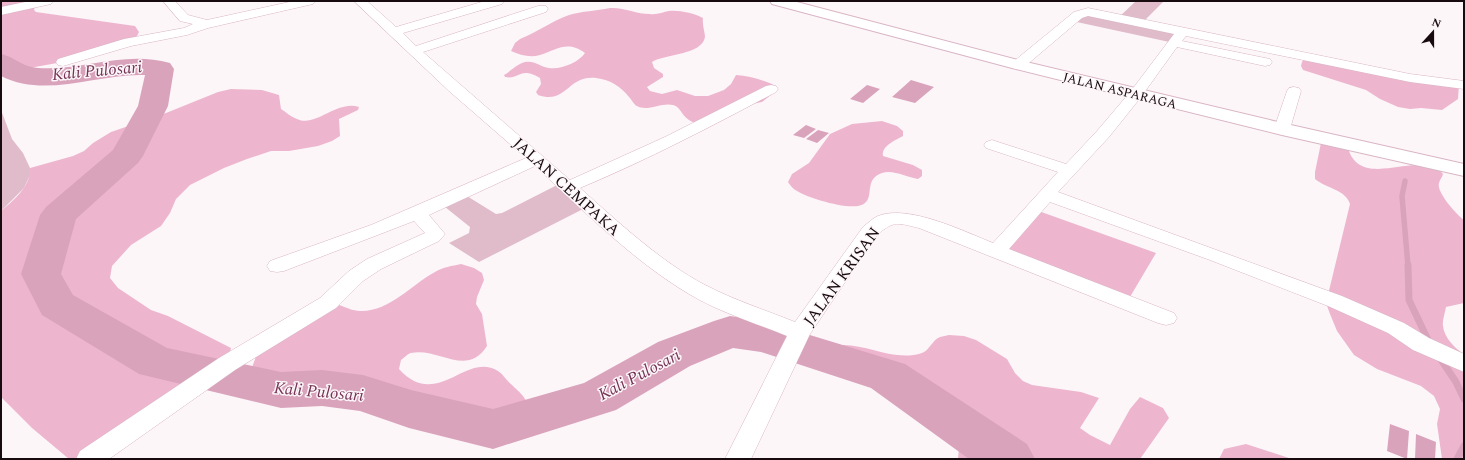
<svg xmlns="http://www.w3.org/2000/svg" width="1465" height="460" font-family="Spectral,serif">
  <rect width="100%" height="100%" fill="#fdf6f9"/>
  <path fill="#e0bccb" d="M1136,1H1164L1143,22L1183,31L1174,43L1072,21L1078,15L1118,18Z
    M1,110L12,139L23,153L30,168V175L24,188L1,211Z
    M563,182L589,206L479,262L449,243L469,233L470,227L440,203L462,193L496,214L502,213Z"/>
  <path fill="#edb6ce" d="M1,1H49L35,7L34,10L36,12L135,26L139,32L137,36L129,42L63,62L1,73Z
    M610,8C624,7 636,14 650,14C657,15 663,12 669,11C679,10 694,13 703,18C702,25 705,32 705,37C702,55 665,54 652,62L654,68L663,74V77L647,87L650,91L662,94L677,90L695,96H708L724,90L731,84L736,75C750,76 763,80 776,86V91L762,102L752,104L696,123C681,119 682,107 673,105C662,102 647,112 637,106C634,105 632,100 629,97C620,86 611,80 596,78C567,75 567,105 538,95L536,92L541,84L540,78C519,66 520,80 505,77L504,75C511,71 517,64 525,62C534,60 541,67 549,68C561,70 579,62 585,53C567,40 557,50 540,55C530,58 520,55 511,51L515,43L520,39C537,32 552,21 569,15C582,11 596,11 610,8Z
    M1306,56L1459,85L1458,99L1442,110L1421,108L1410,109L1398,107L1380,99L1366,90L1303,70L1301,66L1302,62Z
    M231,89L262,90L279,95L281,109C286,112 291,117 297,119C316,128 336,100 359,107L358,110L339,119L340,136L332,141L318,146L289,151H271L247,159L224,168L190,185L176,199L170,213L161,226L131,245L112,266L110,278L118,288L151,310L168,316L231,348L227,364L89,459H69L32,428L1,397V211C14,200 31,186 30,168L73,156L84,151L93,143L111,132L166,113L218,92Z
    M882,121L897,126L903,131V136C896,140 881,146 883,156L913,165L922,170V176L918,179C907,177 892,169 882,173C864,179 874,196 865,203C855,213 808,198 797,191C793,189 790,185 788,182L792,174L809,163L830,134L852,124Z
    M1322,138L1348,148C1361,193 1422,147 1443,174C1442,178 1440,179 1439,183C1436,192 1457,215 1464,220V303L1446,307C1445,313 1442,321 1443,326C1444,337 1455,349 1464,354V459H1442L1437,424L1440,409L1434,396L1421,386L1377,369L1354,355L1337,331L1330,314L1326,303L1350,204C1345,189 1327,189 1315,179V172Z
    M1033,209L1156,253L1127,302L996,251Z
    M461,264L474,268L482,273L484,280L477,297L476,304L482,314L487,346C467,378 438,347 411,353C407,354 404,358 401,360L399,369C437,411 466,351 498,371C503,374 506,380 511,384C522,395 526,396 529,411L522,420L493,429L409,409L363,393L322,388L281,390L250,384L249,375L257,354L339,305C345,307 353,311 360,311C389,312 411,285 435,272C443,267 452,266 461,264Z
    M949,335L964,336L976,340L1007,359L1015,373L1023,381L1032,385L1081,392L1099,398L1080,428L1090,435L1110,445L1130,409L1140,397L1163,408L1169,418L1140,459H958L959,447L954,435L933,416L899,399L879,386L844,368L835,351L841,345C868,344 894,362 922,353C929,351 933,339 940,337C943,336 946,336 949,335Z
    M1246,444L1292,459H1219L1224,449Z"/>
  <path fill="#daa3bc" d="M911,80L934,87L915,103L892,97Z
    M867,85L880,89L863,103L850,99Z
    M806,125L816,129L804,138L793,135Z
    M818,130L829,133L817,143L806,139Z
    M1390,424L1409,431L1407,459L1387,451Z
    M1416,434L1436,442L1435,459H1415Z"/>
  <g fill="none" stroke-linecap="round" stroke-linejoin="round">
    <path stroke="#daa3bc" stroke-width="5.5" d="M1405,181L1402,196L1408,266"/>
    <path stroke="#daa3bc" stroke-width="7" d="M1408,265L1409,300L1429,342
      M1440,358L1456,382L1464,399
      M1457,459L1464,446"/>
    <path fill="#daa3bc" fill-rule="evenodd" d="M1,54C17,58 20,66 38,68C84,71 123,50 170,63L174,69L168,106L143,156L138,163L76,219L61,274L73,295L167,348L281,372L322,370L363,375L411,390L493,409L584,383L658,342L714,321L730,316L764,321L905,364L1027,444L1035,459H969L871,388L761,352L733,348L690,366L616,410L493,449L409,428L360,411L322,406L281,408L139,374L42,315L21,274L40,215L46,207L113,150L138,106L145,75C98,73 46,99 1,76Z"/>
    <g stroke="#d9b5c5" stroke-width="1">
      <path id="minor" d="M30,1H53L51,4L1,15V7Z
        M163,1H175L188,15L207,20L294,1H315L313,4L208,28L187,35L131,46L63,66L58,65L56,62L58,59L124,39L184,28L193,24L180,21Z
        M354,1H367L396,27L485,1H504L502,4L403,33L416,46L538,6H546L548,9L546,12L423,52L570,180L665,137L766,86L771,85L776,86L778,89L776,92C712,126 647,160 580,188C617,221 661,262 705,285C734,300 765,310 795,322L863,227C868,223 873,218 878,216C908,204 963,231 993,243L1058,172L986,148L984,145L986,142L992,140L998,142L1066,164L1097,131L1131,91L1174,34L1088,16L1082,18L1023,68L1018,69L1013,68L1011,65L1013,62L1074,12L1088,8L1410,74L1464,81V89L1410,82L1186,36L1182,41L1265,58L1270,59L1272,62L1270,65L1265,66L1177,47L1141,97L1109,137L1058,192L1342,296L1404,323L1429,338L1464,354V372L1413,350L1388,333L1328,306L1210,260L1050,202L1009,249L1174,313L1177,318L1174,323L1166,325L1158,323L919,228C898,223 894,220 877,235L810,334L751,459H725L787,336C755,323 719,312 689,294C632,260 584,211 535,166L429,215L445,234L439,241L381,269L363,281L336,308L235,370L109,459H76L80,451L219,358L320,298L349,271L367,259L425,233L414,221L284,271L277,272L270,271L267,266L270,261L371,225L526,158L449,91Z
        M1294,87L1299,88L1301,91L1290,129L1288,132L1282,134L1276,132L1274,129L1287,91L1289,88Z"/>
    </g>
    <g stroke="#d9b5c5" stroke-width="2">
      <path id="tertiary" d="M770,1H793L1022,61L1282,123L1464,164V176L1282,135L1012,68L772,4Z"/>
    </g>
    <use href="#minor" fill="#fff" fill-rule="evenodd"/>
    <use href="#tertiary" fill="#fff" fill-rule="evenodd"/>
  </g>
  <g text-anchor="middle" stroke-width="3" stroke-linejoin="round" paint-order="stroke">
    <g font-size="13" fill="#170b10" stroke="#fdf6f9">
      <text transform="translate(1120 90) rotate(14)" y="5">JALAN ASPARAGA</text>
    </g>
    <g font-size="16" fill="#170b10" stroke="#fdf6f9">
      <text transform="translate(567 186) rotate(42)" y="6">JALAN CEMPAKA</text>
      <text transform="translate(841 276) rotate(-54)" y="6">JALAN KRISAN</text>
    </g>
    <g font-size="17" font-style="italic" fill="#753355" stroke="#fdf6f9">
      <text transform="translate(97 70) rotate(-5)" y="6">Kali Pulosari</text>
      <text transform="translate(639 374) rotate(-28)" y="6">Kali Pulosari</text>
      <text transform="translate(319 391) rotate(5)" y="6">Kali Pulosari</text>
    </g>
  </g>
  <rect width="1465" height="460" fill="none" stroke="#170b10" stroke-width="4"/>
  <g transform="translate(1433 32) rotate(21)" stroke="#fdf6f9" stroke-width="3" paint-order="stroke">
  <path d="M0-3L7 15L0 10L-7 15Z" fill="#170b10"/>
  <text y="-6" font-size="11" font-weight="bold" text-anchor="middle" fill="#170b10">N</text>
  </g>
</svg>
